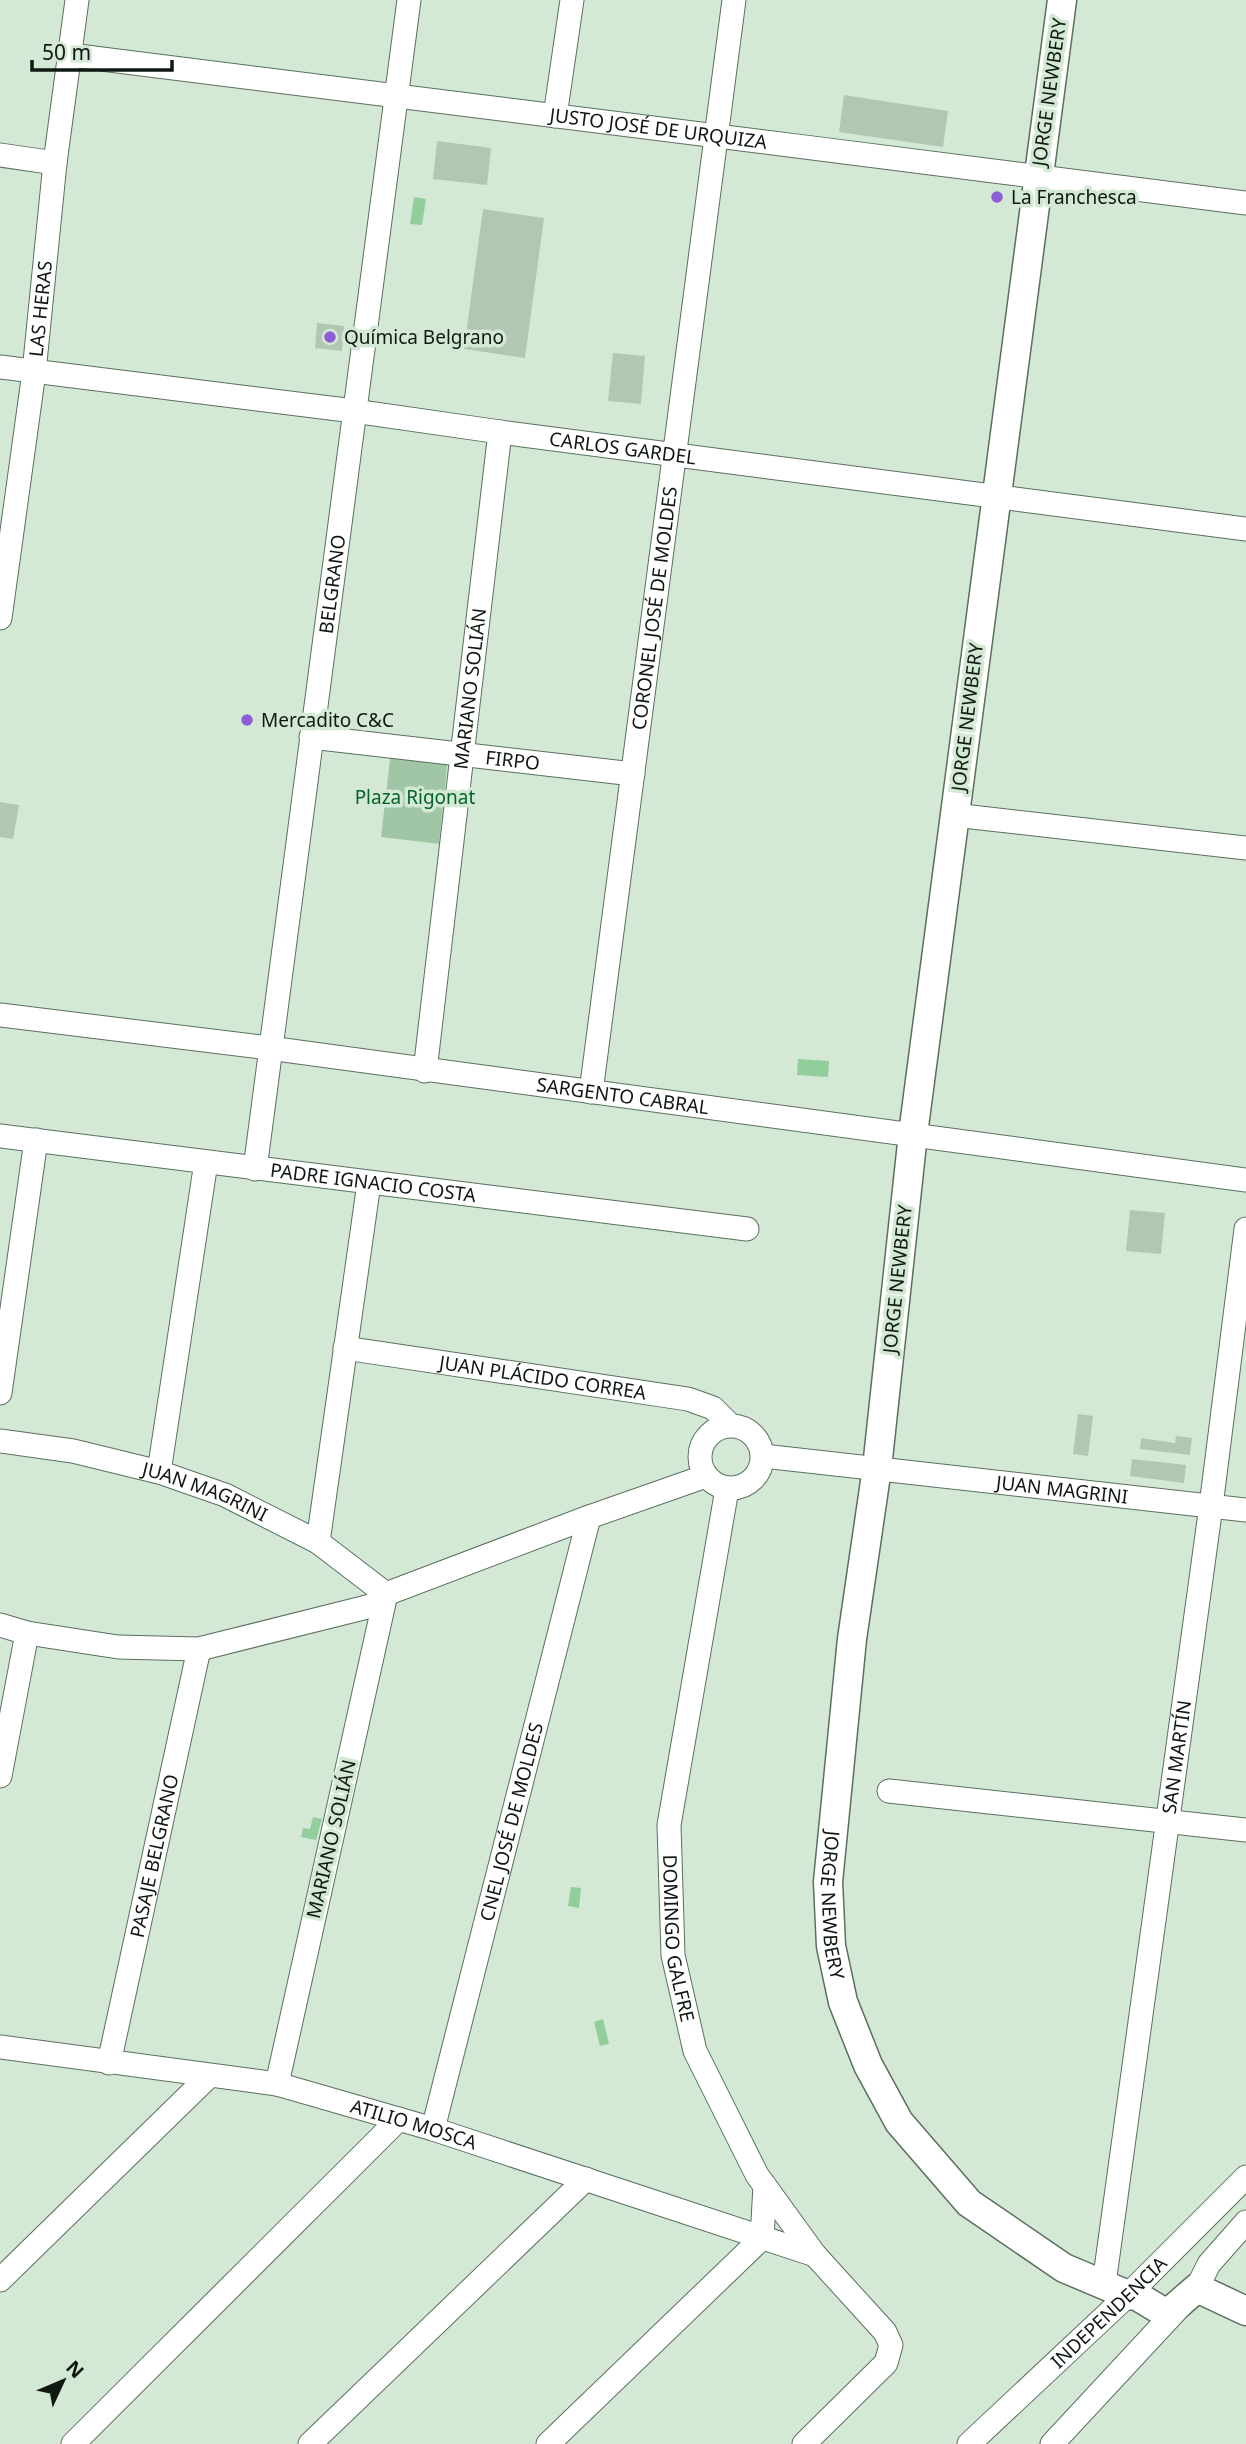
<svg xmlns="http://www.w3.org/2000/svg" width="1246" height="2444" font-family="'Noto Sans',sans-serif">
  <rect width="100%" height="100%" fill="#d3e9d5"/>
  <path fill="#a1c6a6" d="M391,751L448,757L439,844L381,837Z"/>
  <path fill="#92cd9c" d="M414,197L426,199L422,225L410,224Z
    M798,1059L829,1061L828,1077L797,1075Z
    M313,1817L322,1819L316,1840L301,1837L303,1828L310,1829Z
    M571,1887L581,1888L579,1908L568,1906Z
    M603,2019L609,2044L600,2046L594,2022Z"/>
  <path fill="#b1c7b4" d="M844,95L948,111L943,147L839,132Z
    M437,141L491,148L487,185L433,179Z
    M483,209L544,218L525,358L464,349Z
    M317,323L344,326L342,351L315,348Z
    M613,353L645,356L641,404L608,401Z
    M0,802L19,805L13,839L0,837Z
    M1130,1210L1165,1213L1161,1254L1126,1251Z
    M1078,1414L1093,1416L1088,1456L1073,1454Z
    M1176,1436L1192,1438L1190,1455L1140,1449L1141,1438L1175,1443Z
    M1132,1459L1186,1465L1184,1483L1130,1476Z"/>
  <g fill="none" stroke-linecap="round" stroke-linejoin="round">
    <g stroke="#5b6f5e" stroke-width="25">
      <g id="minor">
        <path id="s1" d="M70,55C462,102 854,154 1246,203"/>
        <path d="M555,116L572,0"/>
        <path d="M0,155L55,163"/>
        <path id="s2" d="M0,367L354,411L500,432L1246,529"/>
        <path id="s3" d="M0,618L34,372L55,163L77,0"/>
        <path id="s4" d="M311,737L633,774"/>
        <path d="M954,815L1246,848"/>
        <path id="s5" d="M0,1015L269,1048L1246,1180"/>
        <path id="s6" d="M425,1071L500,432"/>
        <path id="s7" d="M591,1092L734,0"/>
        <path id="s8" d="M0,1136L747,1229"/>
        <path id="s9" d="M255,1169L409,0"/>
        <path id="s10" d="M345,1348L688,1399L713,1408L730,1425"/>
        <path d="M0,1393L36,1140"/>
        <circle cx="731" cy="1457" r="31"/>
        <path id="s11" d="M0,1441L73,1451L159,1472L225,1495L318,1542L386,1594L277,2084"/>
        <path id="s12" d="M763,1456L1246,1510"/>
        <path d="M159,1472L206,1162"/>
        <path id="s13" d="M727,1489L669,1825L673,1955L695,2051L757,2175L815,2255L885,2332L891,2345L886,2363L804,2444"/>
        <path d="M318,1542L369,1183"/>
        <path d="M0,1625L27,1633L118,1647L199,1649L371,1606L386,1594L589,1517L706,1476"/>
        <path d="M0,1776L27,1633"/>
        <path d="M889,1791L1246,1830"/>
        <path id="s14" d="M0,2047L277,2084L433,2129L815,2255"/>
        <path id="s15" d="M109,2063L199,1649"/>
        <path id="s16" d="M433,2129L589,1517"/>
        <path d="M0,2280L209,2076"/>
        <path id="s17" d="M1104,2284L1211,1506L1246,1229"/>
        <path d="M73,2444L399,2119"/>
        <path d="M310,2444L586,2179"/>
        <path d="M548,2444L762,2238L765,2186"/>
        <path id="s18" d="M969,2444L1128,2295L1246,2177"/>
        <path d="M1052,2444L1197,2288L1209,2264L1246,2222"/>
      </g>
    </g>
    <g stroke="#5b6f5e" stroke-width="31">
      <g id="major">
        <path id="s19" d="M1062,0L913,1134L877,1468L852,1639L828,1882L831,1946L843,2002L868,2065L899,2122L969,2203L1064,2268L1128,2295L1137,2296L1167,2314L1197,2288L1246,2311"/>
      </g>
    </g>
    <use href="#minor" stroke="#fff" stroke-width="23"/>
    <use href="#major" stroke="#fff" stroke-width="28"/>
  </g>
  <g fill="#8c5dd6" stroke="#d3e9d5" stroke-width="2.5">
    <circle cx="997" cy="197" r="7"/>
    <circle cx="330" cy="337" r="7"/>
    <circle cx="247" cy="720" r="7"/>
  </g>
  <g text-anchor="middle" stroke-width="7" stroke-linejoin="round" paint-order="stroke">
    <g font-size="19" fill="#101811" stroke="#d3e9d5">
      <text transform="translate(1049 92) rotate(-82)" y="7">JORGE NEWBERY</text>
      <text dy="7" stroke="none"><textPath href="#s1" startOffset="593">JUSTO JOSÉ DE URQUIZA</textPath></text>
      <text dy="7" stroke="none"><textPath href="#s3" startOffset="312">LAS HERAS</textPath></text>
      <text dy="7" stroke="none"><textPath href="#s2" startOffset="628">CARLOS GARDEL</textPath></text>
      <text dy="7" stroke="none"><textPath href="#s9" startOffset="590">BELGRANO</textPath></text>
      <text dy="7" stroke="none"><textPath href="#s7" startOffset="488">CORONEL JOSÉ DE MOLDES</textPath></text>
      <text dy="7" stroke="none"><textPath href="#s6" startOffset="385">MARIANO SOLIÁN</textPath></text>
      <text transform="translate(967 717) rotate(-83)" y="7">JORGE NEWBERY</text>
      <text dy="7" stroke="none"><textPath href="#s4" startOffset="203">FIRPO</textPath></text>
      <text dy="7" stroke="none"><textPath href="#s5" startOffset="628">SARGENTO CABRAL</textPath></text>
      <text dy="7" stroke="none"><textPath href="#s8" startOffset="376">PADRE IGNACIO COSTA</textPath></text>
      <text transform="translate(897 1279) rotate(-84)" y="7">JORGE NEWBERY</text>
      <text dy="7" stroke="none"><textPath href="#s10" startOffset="200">JUAN PLÁCIDO CORREA</textPath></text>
      <text dy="7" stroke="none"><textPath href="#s12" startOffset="301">JUAN MAGRINI</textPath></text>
      <text dy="7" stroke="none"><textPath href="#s11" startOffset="212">JUAN MAGRINI</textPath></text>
      <text dy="7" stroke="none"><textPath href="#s17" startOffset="532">SAN MARTÍN</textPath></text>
      <text dy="7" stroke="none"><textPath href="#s16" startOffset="317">CNEL JOSÉ DE MOLDES</textPath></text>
      <text transform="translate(331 1839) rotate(-77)" y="7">MARIANO SOLIÁN</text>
      <text dy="7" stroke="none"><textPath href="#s15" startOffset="212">PASAJE BELGRANO</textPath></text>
      <text dy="7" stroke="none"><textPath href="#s19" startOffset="1920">JORGE NEWBERY</textPath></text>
      <text dy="7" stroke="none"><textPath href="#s13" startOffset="455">DOMINGO GALFRE</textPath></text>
      <text dy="7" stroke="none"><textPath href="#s14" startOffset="422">ATILIO MOSCA</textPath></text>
      <text dy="7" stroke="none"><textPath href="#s18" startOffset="192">INDEPENDENCIA</textPath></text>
    </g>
    <g font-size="19" fill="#101811" stroke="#d3e9d5" text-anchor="start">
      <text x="1011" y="204">La Franchesca</text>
      <text x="344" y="344">Química Belgrano</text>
      <text x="261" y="727">Mercadito C&amp;C</text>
    </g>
    <g font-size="19" fill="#046428" stroke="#d3e9d5">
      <text x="415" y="804">Plaza Rigonat</text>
    </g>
  </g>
  <g transform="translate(63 2381) rotate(46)" stroke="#d3e9d5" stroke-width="5" paint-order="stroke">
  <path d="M0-5L12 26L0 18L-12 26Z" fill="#101811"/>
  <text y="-10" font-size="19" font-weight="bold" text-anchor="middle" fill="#101811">N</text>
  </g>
  <path d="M32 60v10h140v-10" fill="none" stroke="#101811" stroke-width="3.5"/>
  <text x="42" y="60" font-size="21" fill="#101811" stroke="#d3e9d5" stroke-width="5" paint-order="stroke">50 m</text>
</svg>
